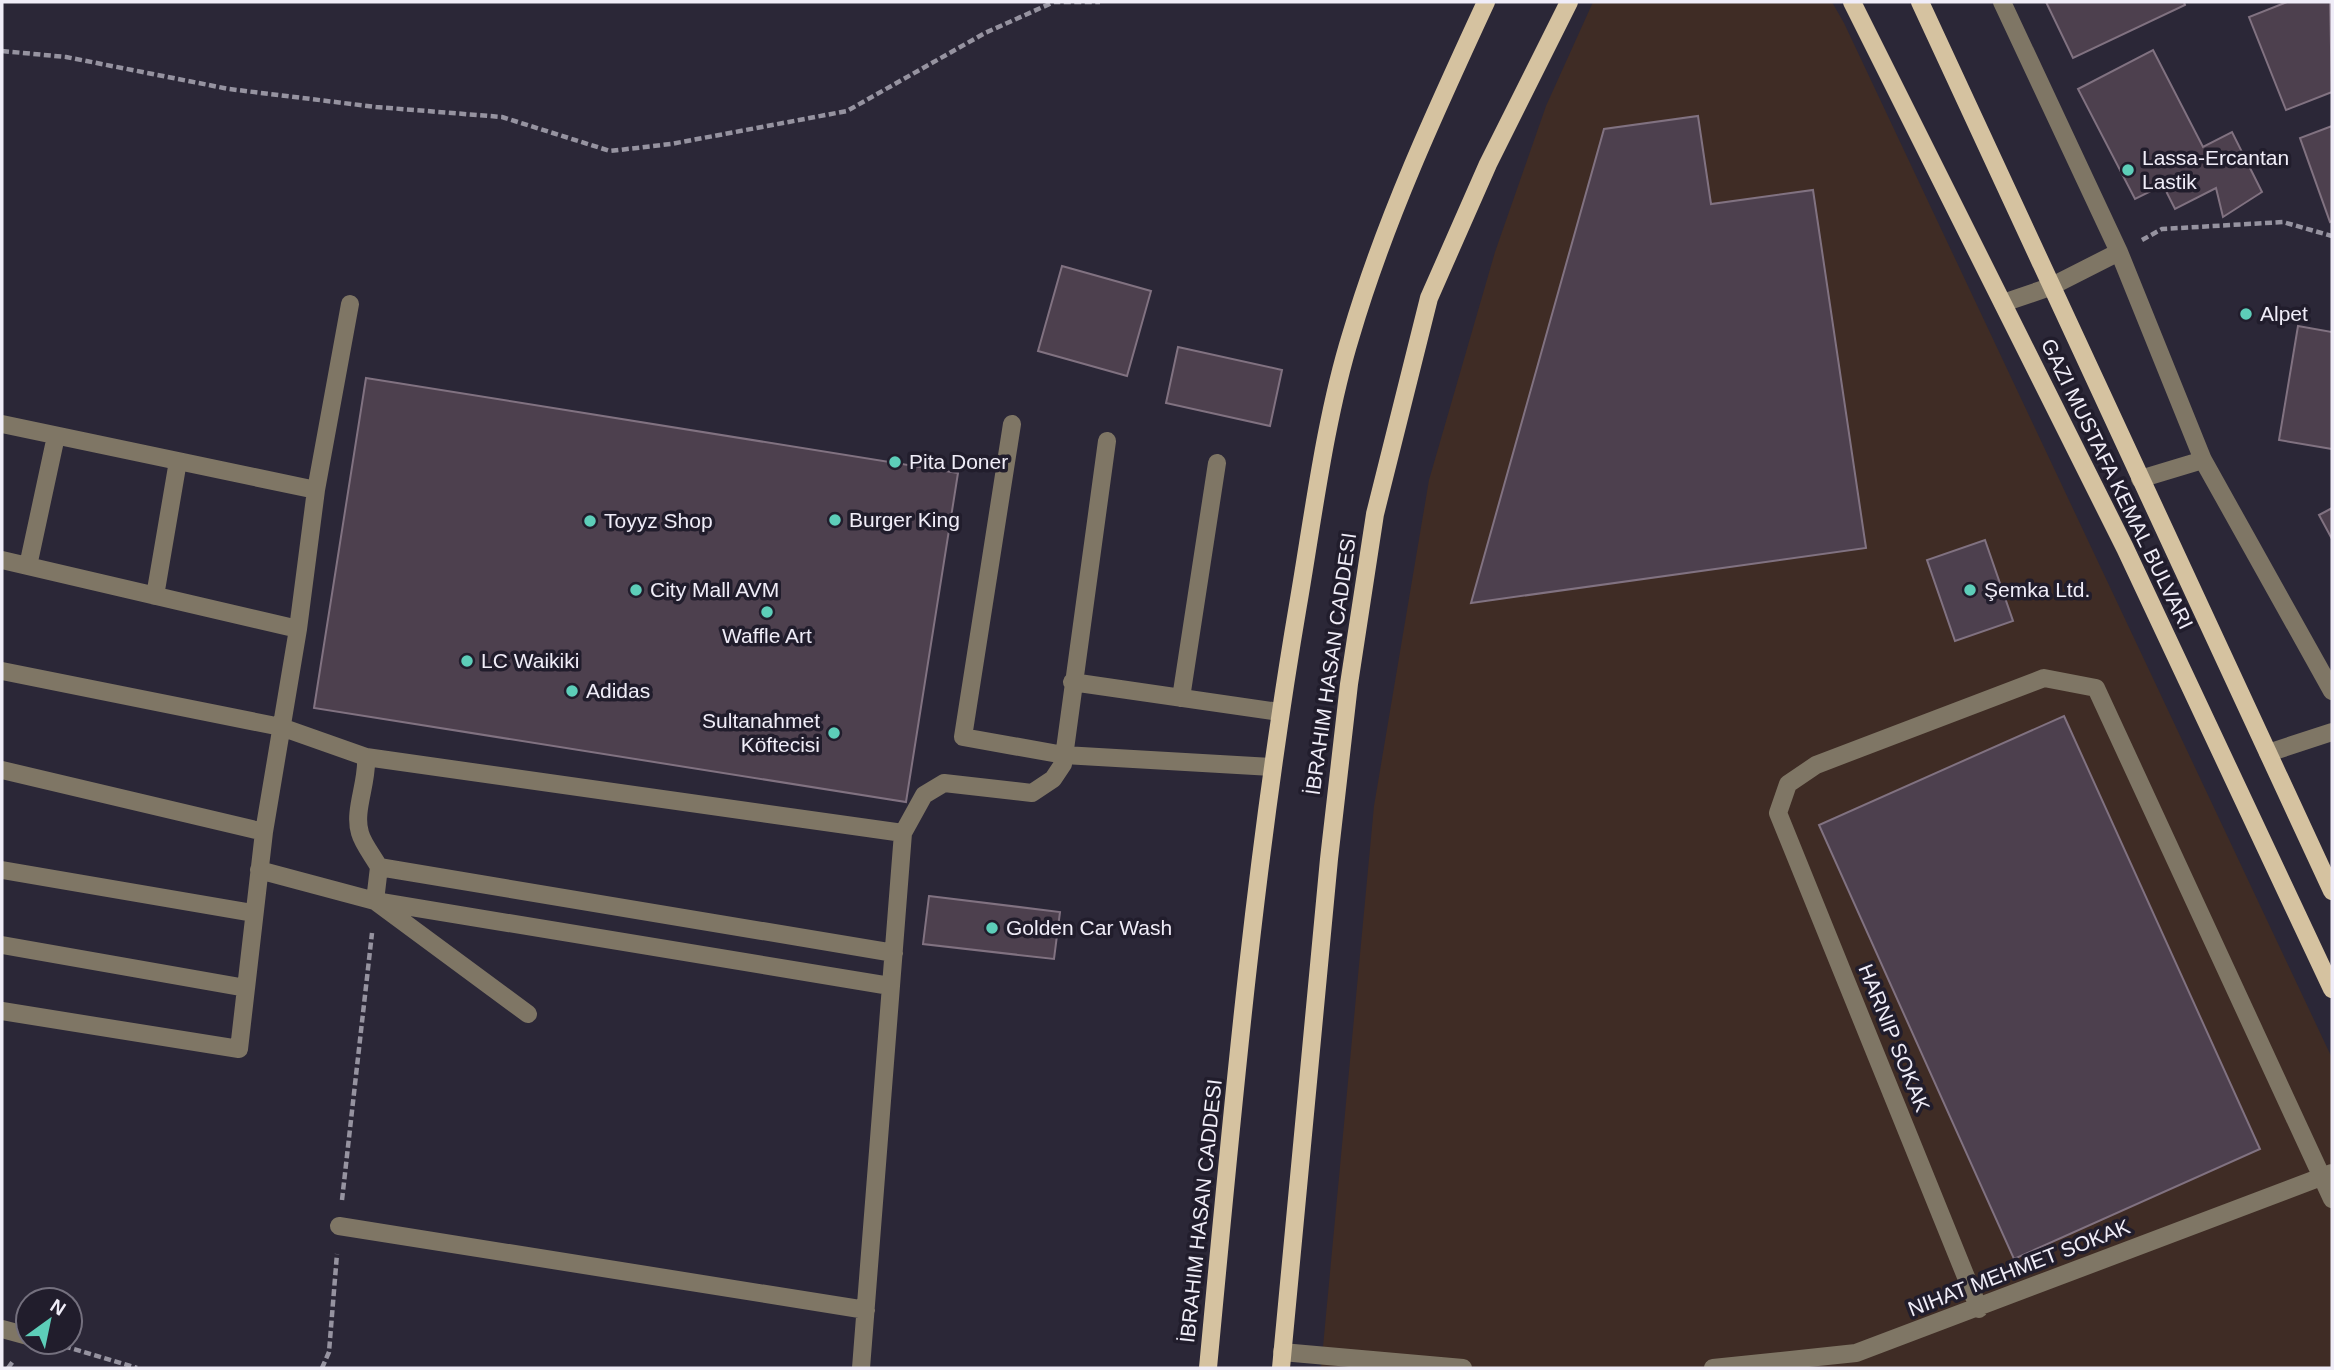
<svg xmlns="http://www.w3.org/2000/svg" width="2334" height="1370" font-family="Helvetica,sans-serif">
  <rect width="100%" height="100%" fill="#2b2737"/>
  <path fill="#3f2c25" d="M1593,2H1832L1844,23L2332,1058V1368H1321L1374,806L1429,480L1495,252L1546,106Z"/>
  <path fill="#4d404e" stroke="#817281" stroke-width="2" d="M2046,2H2184L2185,5L2073,58Z
    M2287,2H2330L2332,92L2286,110L2249,17Z
    M2153,50L2203,147L2232,132L2262,192L2223,217L2216,188L2175,209L2163,185L2135,199L2078,89Z
    M1698,116L1711,204L1813,190L1866,548L1471,603L1604,129Z
    M2332,126V221L2330,222L2300,138Z
    M1062,266L1151,291L1127,376L1038,351Z
    M2298,326L2332,332V449L2279,440Z
    M1178,347L1282,370L1270,426L1166,403Z
    M366,378L958,473L906,802L314,708Z
    M2332,508V539L2319,515Z
    M1985,540L2013,621L1955,641L1927,560Z
    M2064,716L2260,1149L2014,1259L1819,825Z
    M929,896L1060,912L1054,959L923,944Z"/>
  <g fill="none" stroke-linecap="round" stroke-linejoin="round">
    <path stroke="#9693a0" stroke-width="4.5" stroke-dasharray="7 3.5" stroke-linecap="butt" d="M2,51L66,57L229,89L376,107L502,117L610,151L671,144L847,111L985,33L1054,2H1100
      M2142,240L2162,229L2283,222L2332,236
      M342,1200L372,933
      M54,1343L137,1368
      M8,1368L14,1360
      M322,1368L329,1352L337,1254"/>
    <path stroke="#7f7665" stroke-width="18" d="M2002,2L2119,252
      M2003,303L2050,287L2119,252L2203,460L2332,691
      M2,424L316,490
      M1012,424L963,737L1064,755L1272,767
      M2140,479L2203,460
      M2,560L298,629
      M28,566L56,436
      M155,596L178,461
      M2,671L281,727L366,757
      M1072,682L1279,712
      M1181,698L1217,463
      M2268,753L2332,732
      M2,770L264,832
      M379,867L375,901L528,1014
      M2,870L253,913
      M259,870L375,901L890,986
      M2,945L246,988
      M894,953L379,867C373,856 363,844 360,833C353,811 368,782 366,757L903,833
      M2,1011L239,1049L264,832L298,629L316,490L350,304
      M339,1226L866,1310
      M1979,1309L1778,813L1788,784L1816,765L2044,678L2096,688L2332,1199
      M2,1329L28,1336
      M1282,1352L1463,1368
      M861,1368L903,833L924,795L944,783L1032,793L1053,779L1063,764L1107,441
      M1713,1368L1856,1353L2332,1173"/>
    <path stroke="#d5c2a0" stroke-width="18" d="M1852,2L2125,548L2332,989
      M1920,2L2332,891
      M1208,1368C1232,1113 1255,857 1298,605C1313,518 1325,419 1351,335C1385,220 1436,110 1486,2
      M1281,1368L1329,859L1349,684L1375,514L1429,298L1488,164L1569,2"/>
  </g>
  <g fill="#5dceb9" stroke="#211d2c" stroke-width="2.5">
    <circle cx="2128" cy="170" r="7"/>
    <circle cx="2246" cy="314" r="7"/>
    <circle cx="895" cy="462" r="7"/>
    <circle cx="835" cy="520" r="7"/>
    <circle cx="590" cy="521" r="7"/>
    <circle cx="636" cy="590" r="7"/>
    <circle cx="1970" cy="590" r="7"/>
    <circle cx="767" cy="612" r="7"/>
    <circle cx="467" cy="661" r="7"/>
    <circle cx="572" cy="691" r="7"/>
    <circle cx="834" cy="733" r="7"/>
    <circle cx="992" cy="928" r="7"/>
  </g>
  <g text-anchor="middle" stroke-width="7" stroke-linejoin="round" paint-order="stroke">
    <g font-size="21" fill="#f0edf8" stroke="#211d2c" text-anchor="start">
      <text x="2142" y="165">Lassa-Ercantan<tspan x="2142" dy="24">Lastik</tspan></text>
      <text x="2260" y="321">Alpet</text>
      <text x="909" y="469">Pita Doner</text>
      <text x="849" y="527">Burger King</text>
      <text x="604" y="528">Toyyz Shop</text>
      <text x="650" y="597">City Mall AVM</text>
      <text x="1984" y="597">Şemka Ltd.</text>
      <text x="767" y="643" text-anchor="middle">Waffle Art</text>
      <text x="481" y="668">LC Waikiki</text>
      <text x="586" y="698">Adidas</text>
      <text x="820" y="728" text-anchor="end">Sultanahmet<tspan x="820" dy="24">Köftecisi</tspan></text>
      <text x="1006" y="935">Golden Car Wash</text>
    </g>
    <g font-size="21" fill="#f0edf8" stroke="#211d2c">
      <text transform="translate(2117 484) rotate(64)" y="7">GAZI MUSTAFA KEMAL BULVARI</text>
      <text transform="translate(1331 664) rotate(-82)" y="7">İBRAHIM HASAN CADDESI</text>
      <text transform="translate(1894 1038) rotate(68)" y="7">HARNIP SOKAK</text>
      <text transform="translate(1201 1211) rotate(-84)" y="7">İBRAHIM HASAN CADDESI</text>
      <text transform="translate(2019 1268) rotate(-21)" y="7">NIHAT MEHMET SOKAK</text>
    </g>
  </g>
  <rect width="2334" height="1370" fill="none" stroke="#f0edf8" stroke-width="7"/>
  <g transform="translate(49 1321) rotate(33)"><circle r="33" fill="#211d2c" stroke="#74707e" stroke-width="2"/>
  <path d="M0-5L12 26L0 18L-12 26Z" fill="#5dceb9"/>
  <text y="-10" font-size="19" font-weight="bold" text-anchor="middle" fill="#f0edf8">N</text>
  </g>
</svg>
